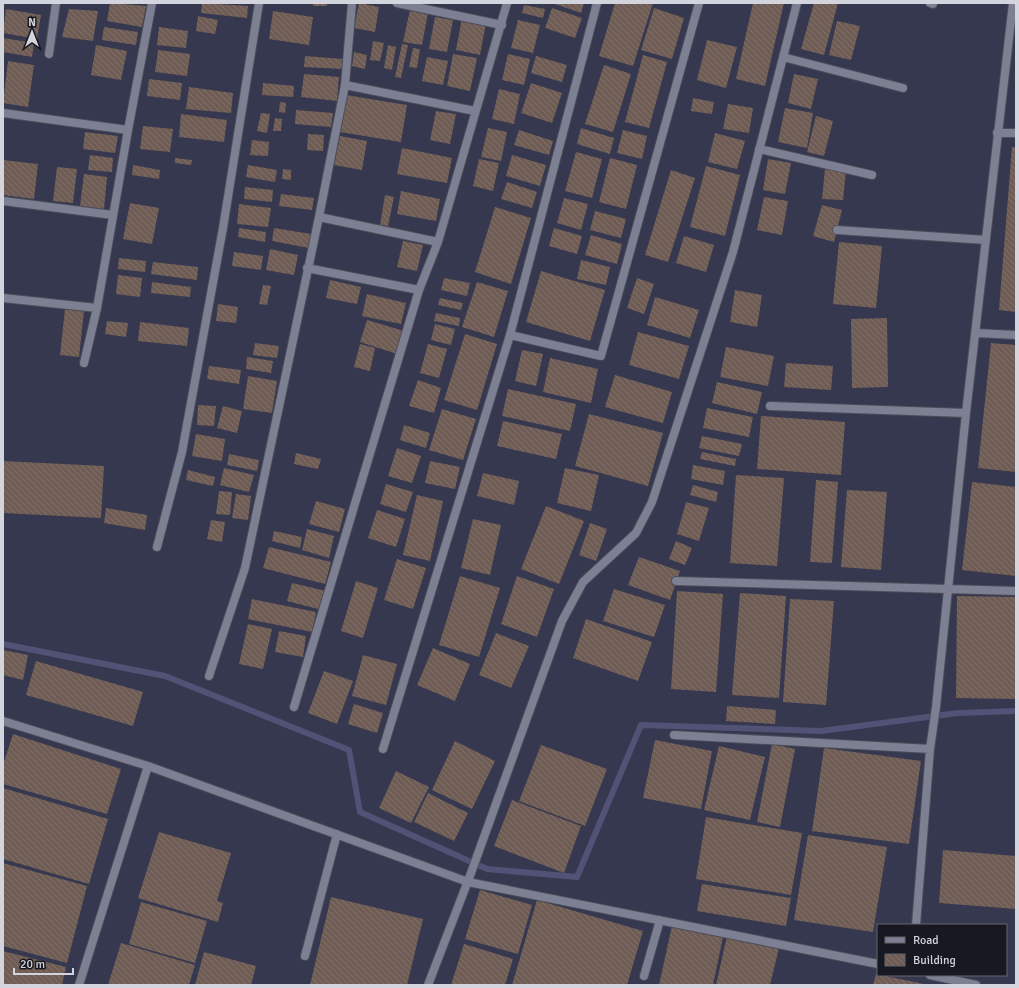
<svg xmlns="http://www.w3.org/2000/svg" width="1019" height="988" font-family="Signika,sans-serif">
  <defs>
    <pattern id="building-back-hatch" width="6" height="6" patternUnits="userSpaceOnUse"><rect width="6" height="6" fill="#6f5c54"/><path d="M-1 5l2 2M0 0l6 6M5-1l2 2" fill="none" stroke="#83726c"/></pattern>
  </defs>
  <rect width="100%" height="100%" fill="#2e3040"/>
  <path fill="#35384e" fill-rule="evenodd" d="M3,3H1016V985H3ZM878,925H1006V975H878Z"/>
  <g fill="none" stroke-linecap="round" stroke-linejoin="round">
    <path stroke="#525276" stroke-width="6" d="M3,644L165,676L349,750L360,812L487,869L577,877L641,725L821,731L958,713L1016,711"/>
  </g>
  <path fill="url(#building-back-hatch)" d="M110,3L146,6L142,27L107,21Z
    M202,3L248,6L247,18L201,13Z
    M313,3H327V6H313Z
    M359,3L379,7L375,32L354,28Z
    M552,3H584L581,13Z
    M615,3H653L633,66L599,56Z
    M753,3H784L765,86L736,79Z
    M814,3H838L824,55L801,49Z
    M524,5L545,9L543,18L522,13Z
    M552,8L582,18L575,38L545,28Z
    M654,8L684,18L672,59L641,50Z
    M6,9L41,15L37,39L3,33Z
    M69,9L98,11L93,41L62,37Z
    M410,10L428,13L422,45L403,42Z
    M273,11L313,17L309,45L269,39Z
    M198,16L218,20L215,34L196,31Z
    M435,17L453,20L447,52L429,49Z
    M462,18L486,23L480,55L456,50Z
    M518,20L540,25L533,53L511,48Z
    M837,21L860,26L851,60L829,55Z
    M104,27L138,32L136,45L102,40Z
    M159,27L188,31L186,48L157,45Z
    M3,38L34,43L32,57L3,52Z
    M707,40L737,47L726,88L697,80Z
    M373,41L384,43L380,61L370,60Z
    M402,44L408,45L401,78L395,77Z
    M96,45L127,51L121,80L91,75Z
    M388,45L396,47L392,70L384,68Z
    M413,48L420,49L417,68L409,67Z
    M158,50L190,54L187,76L155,72Z
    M354,52L367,55L365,69L352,66Z
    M453,54L477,58L470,91L447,86Z
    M508,54L530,59L524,85L502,80Z
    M643,55L667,62L649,128L625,122Z
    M305,56L343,59V69L304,67Z
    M536,56L567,65L562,82L531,73Z
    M427,57L448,61L443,85L422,81Z
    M8,61L34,65L28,107L3,103Z
    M604,65L631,74L613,132L585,124Z
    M304,74L339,77L337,101L301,97Z
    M794,74L818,79L811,109L788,103Z
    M149,79L182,83L180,100L147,96Z
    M263,83L294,86L293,97L262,95Z
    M531,83L562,93L552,123L521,113Z
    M189,87L233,93L231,113L186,109Z
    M499,89L520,94L514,124L492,119Z
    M346,95L407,105L401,142L340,132Z
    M693,98L714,102L712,114L691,111Z
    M280,102L286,103L285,113L279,112Z
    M728,104L753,108L749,133L723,129Z
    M785,108L813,113L807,148L778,142Z
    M296,110L333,113L331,127L295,124Z
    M436,111L456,114L450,144L430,140Z
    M261,113L270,114L267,133L257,131Z
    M181,114L227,120L224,142L179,137Z
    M816,116L833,121L824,156L807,152Z
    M275,118L282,119L281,131H273Z
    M143,126L173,129L170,152L140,149Z
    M488,128L507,132L501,161L481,157Z
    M581,128L614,138L610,154L577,144Z
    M519,130L553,141L549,155L514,145Z
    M623,130L647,136L642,159L617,153Z
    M85,132L118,136L115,153L83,149Z
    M715,133L745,141L737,169L708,162Z
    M308,134L324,135L323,151L307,150Z
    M340,136L367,141L362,170L334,165Z
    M252,140L269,142L268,156L250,155Z
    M1012,147H1016V312L999,310Z
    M402,148L452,158L447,183L397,174Z
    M576,152L602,159L592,198L565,191Z
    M90,155L113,158L112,172L88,170Z
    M512,155L546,165L540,186L506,176Z
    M175,158L192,160L191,165L175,163Z
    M610,158L637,165L626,209L599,202Z
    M479,159L499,163L493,191L473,186Z
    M768,159L791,163L785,194L763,190Z
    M3,160L38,164L34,199L3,195Z
    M133,165L160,170L159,179L132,175Z
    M248,165L277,170L275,182L246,177Z
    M706,166L740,175L725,236L690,227Z
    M57,167L77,169L73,203L53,201Z
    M283,169L291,170V180L282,179Z
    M825,169L846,171L843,200L822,199Z
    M671,170L695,178L668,262L645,255Z
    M84,174L107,177L104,209L80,206Z
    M507,182L537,192L532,208L501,199Z
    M245,187L273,190L272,202L244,199Z
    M401,191L440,199L436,221L397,214Z
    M281,194L314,198L312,210L279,206Z
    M385,195L394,197L388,226L380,225Z
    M764,197L788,201L782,235L757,230Z
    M564,198L588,204L581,230L557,223Z
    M130,203L159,208L152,244L123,239Z
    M239,204L271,208L268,227L237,224Z
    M822,205L842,210L834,242L813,236Z
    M495,207L531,218L511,284L475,272Z
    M595,211L626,219L621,238L590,230Z
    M239,228L266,232L265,242L238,237Z
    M274,228L311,234L309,248L272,241Z
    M554,228L582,236L577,254L549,246Z
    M591,235L622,244L617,264L585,255Z
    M684,236L714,245L706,272L676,263Z
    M403,241L423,245L417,271L397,267Z
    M839,242L882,246L876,308L833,304Z
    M270,249L298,255L294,275L266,270Z
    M234,252L263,256L261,270L232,266Z
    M119,258L146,261L145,272L118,269Z
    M581,260L610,267L606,285L577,279Z
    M153,262L198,267L197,280L151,274Z
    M541,271L605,290L590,341L526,322Z
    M118,275L142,278L140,297L116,294Z
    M444,278L470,283L467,296L441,290Z
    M637,278L654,284L644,314L627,308Z
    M330,280L361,287L357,304L326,298Z
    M152,282L191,287L190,297L151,293Z
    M477,282L508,291L494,337L462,327Z
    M263,285L271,286L267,305L259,304Z
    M735,290L762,295L757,327L730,322Z
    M367,294L406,303L401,324L362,316Z
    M655,297L699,310L690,338L647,325Z
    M440,298L463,303L461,310L438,305Z
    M218,304L238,307L236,323L216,321Z
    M65,309L84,311L79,357L60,355Z
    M436,313L460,318L459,326L434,321Z
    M887,318L888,387L852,388L851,319Z
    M367,320L404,331L397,354L360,342Z
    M107,321L128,323L126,337L105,334Z
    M140,322L189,328L187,346L138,341Z
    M435,324L455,329L451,345L431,340Z
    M638,332L689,346L679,379L629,365Z
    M465,334L497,344L477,410L444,400Z
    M255,343L279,346L277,358L253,355Z
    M991,343L1016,345V472L978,468Z
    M360,344L375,348L370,371L354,367Z
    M428,344L447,349L439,378L420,373Z
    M726,347L774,356L768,386L720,377Z
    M522,350L543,354L536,386L515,381Z
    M247,357L273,361L271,373L246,369Z
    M550,358L598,369L591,403L543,392Z
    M786,363L833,366L831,390L784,387Z
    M209,366L241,370L239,384L207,379Z
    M615,375L672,392L663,423L605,407Z
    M248,376L277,381L272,413L243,409Z
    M418,380L441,388L434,413L409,406Z
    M717,382L762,392L757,414L712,403Z
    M508,389L576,404L570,431L502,416Z
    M198,405L216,406L214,426L197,425Z
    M223,406L242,411L237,433L217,428Z
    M707,408L753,417L749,437L703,428Z
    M442,409L476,419L463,460L429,450Z
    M589,414L663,433L648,486L575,466Z
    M761,416L845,422L841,475L757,469Z
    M503,421L562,434L556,459L497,446Z
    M404,425L430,433L426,448L400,440Z
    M196,434L225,439L222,461L192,456Z
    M702,436L742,444L739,456L699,448Z
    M397,448L421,456L412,483L388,476Z
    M702,452L736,459L735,466L700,459Z
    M296,453L321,459L318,469L294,464Z
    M229,454L259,460L257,471L227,465Z
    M3,461L104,466L101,518L3,513Z
    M430,461L460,467L455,489L425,483Z
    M693,465L725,471L723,485L691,479Z
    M224,468L254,475L249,492L220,485Z
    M565,468L599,475L591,511L557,503Z
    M188,470L215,477L213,486L186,480Z
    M483,473L519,481L514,505L477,496Z
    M736,475L784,478L777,566L730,563Z
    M816,480L838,482L832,563L810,562Z
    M972,482L1016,487V576L962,570Z
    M386,484L413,492L406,512L380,504Z
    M693,485L718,492L716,502L690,495Z
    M847,490L887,492L881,570L841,567Z
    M219,491L232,492L230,515L216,514Z
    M236,494L251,496L248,520L232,518Z
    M417,495L443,501L430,561L403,555Z
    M316,501L345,509L339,532L309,524Z
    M686,502L709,508L699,541L677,534Z
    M546,506L584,521L559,584L521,569Z
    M106,508L147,515L145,530L104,523Z
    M377,510L405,519L396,547L368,538Z
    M473,519L501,525L490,575L461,568Z
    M211,520L225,522L222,542L207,539Z
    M590,523L607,529L596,561L579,555Z
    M307,529L334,536L329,558L302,550Z
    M274,531L302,537L300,548L272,541Z
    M676,541L692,548L685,565L669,559Z
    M269,547L331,562L325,584L263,568Z
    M639,557L680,571L670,600L628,585Z
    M397,559L426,568L413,609L384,600Z
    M460,576L500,588L479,657L439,645Z
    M517,576L554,589L537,637L501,624Z
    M356,581L378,588L363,638L341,631Z
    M292,583L326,591L322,610L287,601Z
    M614,589L665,605L654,637L603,621Z
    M677,591L723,594L716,692L671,689Z
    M740,593L786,596L779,698L732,695Z
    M957,596L1016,597V699L956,698Z
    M252,599L316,612L312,632L248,619Z
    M790,599L834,601L826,705L783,702Z
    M586,619L652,642L638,681L573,658Z
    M248,624L272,629L263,669L239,664Z
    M279,631L306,636L303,657L275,652Z
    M496,633L529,646L511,688L479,675Z
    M433,648L470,664L455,701L417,685Z
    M3,650L28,655L23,680L3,675Z
    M363,655L397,664L386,705L352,696Z
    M36,661L143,692L133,726L26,695Z
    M324,671L353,681L337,724L308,713Z
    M354,704L383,713L377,733L348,724Z
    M727,706L776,710L775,724L726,721Z
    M13,734L121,769L107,814L3,784V765Z
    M655,740L712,751L701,809L643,798Z
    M455,741L495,761L472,809L432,790Z
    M772,744L795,749L780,827L757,822Z
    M541,745L607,769L585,826L519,801Z
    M719,746L765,757L750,820L704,810Z
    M824,748L921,761L909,844L812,831Z
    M396,771L429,787L411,823L379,808Z
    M3,788L108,819L89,884L3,859Z
    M428,793L468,813L454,841L414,822Z
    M512,800L581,826L564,873L494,846Z
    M706,817L802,833L791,895L696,879Z
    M159,832L231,853L217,901L223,903L218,922L138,898Z
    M808,835L887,847L873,932L794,920Z
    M943,850L1016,856V909L939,903Z
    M3,863L87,886L67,963L3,946Z
    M702,884L791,898L786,926L697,911Z
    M480,890L532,905L518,954L465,939Z
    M331,897L423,919L407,985H310Z
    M537,900L643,931L627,985H512Z
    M141,902L207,921L195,963L129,944Z
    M672,926L723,937L713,985H659Z
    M727,936L779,948L770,985H716Z
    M121,943L195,965L189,985H108Z
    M464,944L513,959L505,985H451Z
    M3,951L66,967L62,985H3Z
    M204,952L256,966L251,985H195Z
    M876,974L924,984V985H873Z"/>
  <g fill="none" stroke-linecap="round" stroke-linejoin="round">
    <g stroke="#4b4d5a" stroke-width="10">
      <path id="lane" d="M3,721L148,766L468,882
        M305,956L337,834
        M79,985L148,766"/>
    </g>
    <g stroke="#4b4d5a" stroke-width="10">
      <path id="street" d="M397,3L502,25
        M930,3L933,4
        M49,54L56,3
        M783,57L903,88
        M345,85L475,111
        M3,113L128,130
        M997,133H1016
        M759,149L872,175
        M3,201L113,215
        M319,217L438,242L419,290
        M837,230L986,240
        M438,242L507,3
        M3,298L97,308L128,130L152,3
        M976,333L1016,335
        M510,335L601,356L699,3
        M84,363L97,308
        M770,406L966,413
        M157,547L182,452L223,228L259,3
        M676,581L1016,591
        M209,676L245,568L319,217L345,85L352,3
        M294,707L419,290L307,268
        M674,735L930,749
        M383,749L510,335L597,3
        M468,882L878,964
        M916,925L930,749L936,707L966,413L1013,3
        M930,975L976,985
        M644,976L660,920
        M428,985L471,873L562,621L583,582L636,533L652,502L733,252L797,3"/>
    </g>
    <use href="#lane" stroke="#7d8092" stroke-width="8"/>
    <use href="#street" stroke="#7d8092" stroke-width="8"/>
  </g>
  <rect width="1019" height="988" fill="none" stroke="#d2d4de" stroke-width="8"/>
  <rect x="877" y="924" width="130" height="52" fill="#181920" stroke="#62646c"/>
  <rect x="885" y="937" width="20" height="6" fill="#7d8092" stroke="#62646c"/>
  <text x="913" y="944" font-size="12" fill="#d2d4de">Road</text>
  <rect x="885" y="954" width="20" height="12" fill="url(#building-back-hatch)" stroke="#62646c"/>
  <text x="913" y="964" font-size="12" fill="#d2d4de">Building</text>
  <g transform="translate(32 32)" stroke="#181920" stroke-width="3" paint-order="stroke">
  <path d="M0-3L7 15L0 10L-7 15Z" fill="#d2d4de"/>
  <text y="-6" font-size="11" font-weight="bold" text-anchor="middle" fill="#d2d4de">N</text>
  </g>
  <path d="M14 968v6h59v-6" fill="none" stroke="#d2d4de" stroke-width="2"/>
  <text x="20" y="968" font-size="12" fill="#d2d4de" stroke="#181920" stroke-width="3" paint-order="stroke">20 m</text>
</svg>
